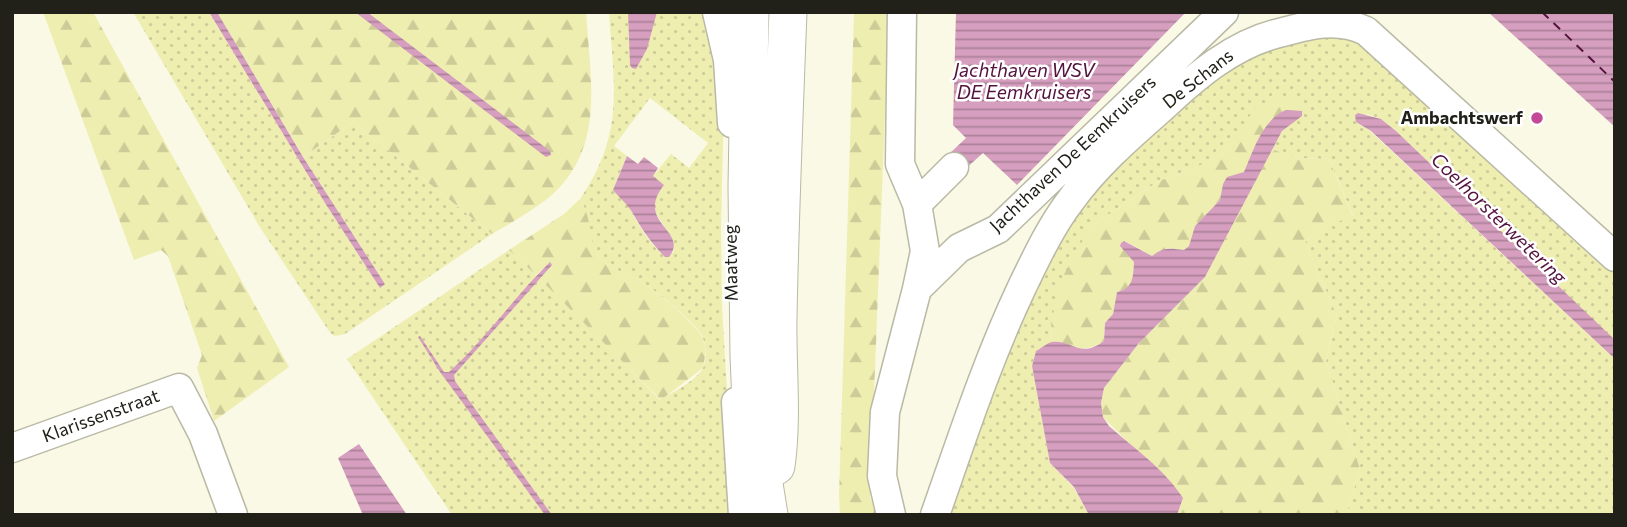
<svg xmlns="http://www.w3.org/2000/svg" width="1627" height="527" font-family="Commissioner,sans-serif">
  <defs>
    <pattern id="green-dots" width="8" height="8" patternUnits="userSpaceOnUse" patternTransform="scale(1.75)"><rect width="8" height="8" fill="#efeeb1"/><path d="M2 2h.1M6 6h.1" fill="none" stroke="#cdcc98" stroke-width="1.8" stroke-linecap="round"/></pattern>
    <pattern id="forest-firs" width="22" height="20" patternUnits="userSpaceOnUse" patternTransform="scale(1.75)"><rect width="22" height="20" fill="#efeeb1"/><path d="M5 1l3.5 6h-7zM16 11l3.5 6h-7z" fill="#cdcc98"/></pattern>
    <pattern id="water-rules" width="6" height="5" patternUnits="userSpaceOnUse" patternTransform="scale(1.75)"><rect width="6" height="5" fill="#d69fbf"/><path d="M0 2.5h6" fill="none" stroke="#ad819a"/></pattern>
  </defs>
  <rect width="100%" height="100%" fill="#f9f9e5"/>
  <path fill="url(#green-dots)" fill-rule="evenodd" d="M133,12H209L325,203L380,288L385,284L303,157L353,122L492,234L345,334L335,336L331,334L261,229Z
    M609,12H708L724,101L721,227L722,305L734,515H452L347,359L509,250L565,302L660,400C673,392 696,381 703,368C707,358 706,345 702,336C696,323 656,291 643,283C629,274 612,270 601,259C587,245 592,217 580,199C625,133 614,87 609,12ZM650,98L708,143L689,168L671,154L653,176L659,191C649,208 657,214 665,228C669,234 671,243 674,250L669,257C648,250 627,202 616,182L627,156L614,146Z
    M1350,34L1615,266V341L1396,131L1381,119L1367,114L1356,122L1370,131L1615,359V515H1346L1360,469L1326,361L1337,316L1305,242L1327,225L1353,216L1329,159L1295,158L1272,149L1282,131L1302,115L1239,134L1224,153L1195,168L1159,181L1090,227L1051,323L1052,342L1036,351L1032,366L1050,463L1074,488L1089,515H944L1014,322L1077,207L1187,94L1269,42Z"/>
  <path fill="url(#forest-firs)" d="M43,12H93L289,367L214,421L197,368L202,355L168,256L161,250L134,260Z
    M217,12H586C590,79 607,150 547,199C530,212 511,223 492,234L353,122L303,157Z
    M854,12H889L870,497L877,515H840L839,496Z
    M1280,99L1296,100L1302,111L1286,110L1261,136L1244,172L1223,184L1220,200L1195,226L1189,246L1184,250L1168,248L1152,256L1125,241L1121,243V246L1134,262C1133,277 1134,288 1117,292L1113,314L1105,323L1104,341C1086,354 1072,347 1052,342L1051,323L1061,280L1090,227L1159,181L1195,168L1224,153L1256,107Z
    M1272,149L1295,158L1329,159L1353,217L1327,225L1305,242L1337,316L1326,361L1360,469L1346,515H1177L1183,498L1103,417L1101,403L1104,388L1139,343L1205,277Z
    M580,199C593,218 588,245 601,259C612,270 630,274 643,283C656,291 696,324 702,337C707,348 705,357 703,368L661,400L539,278L552,265L550,263L536,275L509,250L564,214Z"/>
  <path fill="url(#water-rules)" d="M209,12H217L303,157L385,284L380,288L325,203Z
    M355,12H367L550,151L551,155L546,157Z
    M628,12H657L647,49L636,69L632,68L630,65Z
    M956,12H1186L1017,185L983,153L963,171L948,155L966,138L953,125Z
    M1488,12H1615V127Z
    M1286,110L1302,111V116L1282,131L1205,277L1139,343L1104,388L1101,403L1103,417L1109,426C1135,449 1164,469 1183,498L1177,515H1089L1074,487L1050,463L1032,366L1036,351C1040,349 1047,343 1052,342C1073,340 1080,359 1104,341L1105,323L1113,314L1117,292C1134,288 1133,276 1134,262L1120,246L1121,243L1124,241L1152,256C1163,247 1170,248 1184,250L1189,246L1195,226L1220,200L1223,184L1227,177L1244,172C1253,151 1263,119 1286,110Z
    M1358,113L1381,119L1396,131L1615,340V359L1371,131L1356,122L1355,115Z
    M627,156L638,164L644,157L658,168L653,176L664,185C634,223 690,231 669,257H665C651,243 641,228 632,212C627,204 619,197 613,190Z
    M550,262L552,265L454,375L455,381L552,515H545L440,372L418,337L420,336L444,372H449C486,339 514,297 550,262Z
    M359,444L407,515H363L338,458Z"/>
  <g fill="none" stroke-linecap="round" stroke-linejoin="round">
    <path stroke="#54133f" stroke-width="2" stroke-dasharray="9 7" stroke-linecap="butt" d="M1542,12L1615,82"/>
    <g stroke="#b9b9a5" stroke-width="31">
      <path id="minor" d="M717,12L728,60L732,123
        M902,12L900,164L917,204L925,251L917,289
        M917,204L954,167
        M736,402L743,515
        M12,448L179,388L203,434L233,515
        M891,515L882,476L885,412L917,289L959,248L998,229L1224,12
        M935,515C962,438 987,361 1022,287C1036,258 1051,226 1071,200C1097,164 1131,135 1164,106C1197,75 1234,44 1279,33C1309,25 1336,17 1366,31L1615,257"/>
    </g>
    <g stroke="#b9b9a5" stroke-width="39">
      <path id="major" d="M750,12L747,186L749,356L751,403L769,515
        M776,466C783,417 777,366 778,317C780,215 784,114 788,12"/>
    </g>
    <use href="#minor" stroke="#fff" stroke-width="28"/>
    <use href="#major" stroke="#fff" stroke-width="37"/>
  </g>
  <circle fill="#c34898" stroke="#fff" stroke-width="2.5" cx="1537" cy="118" r="7"/>
  <g text-anchor="middle" stroke-width="5" stroke-linejoin="round" paint-order="stroke">
    <g font-size="18" fill="#21211a" stroke="#fff">
      <text transform="translate(1198 79) rotate(-38)" y="6">De Schans</text>
      <text transform="translate(1073 154) rotate(-43)" y="6">Jachthaven De Eemkruisers</text>
      <text transform="translate(731 263) rotate(-91)" y="6">Maatweg</text>
      <text transform="translate(101 416) rotate(-20)" y="6">Klarissenstraat</text>
    </g>
    <g font-size="18" font-weight="bold" fill="#21211a" stroke="#fff" text-anchor="end">
      <text x="1523" y="124">Ambachtswerf</text>
    </g>
    <g font-size="19" font-style="italic" fill="#54133f" stroke="#fff">
      <text x="1024" y="77">Jachthaven WSV<tspan x="1024" dy="22">DE Eemkruisers</tspan></text>
      <text transform="translate(1499 218) rotate(44)" y="7">Coelhorsterwetering</text>
    </g>
  </g>
  <rect width="1627" height="527" fill="none" stroke="#21211a" stroke-width="28"/>
</svg>
